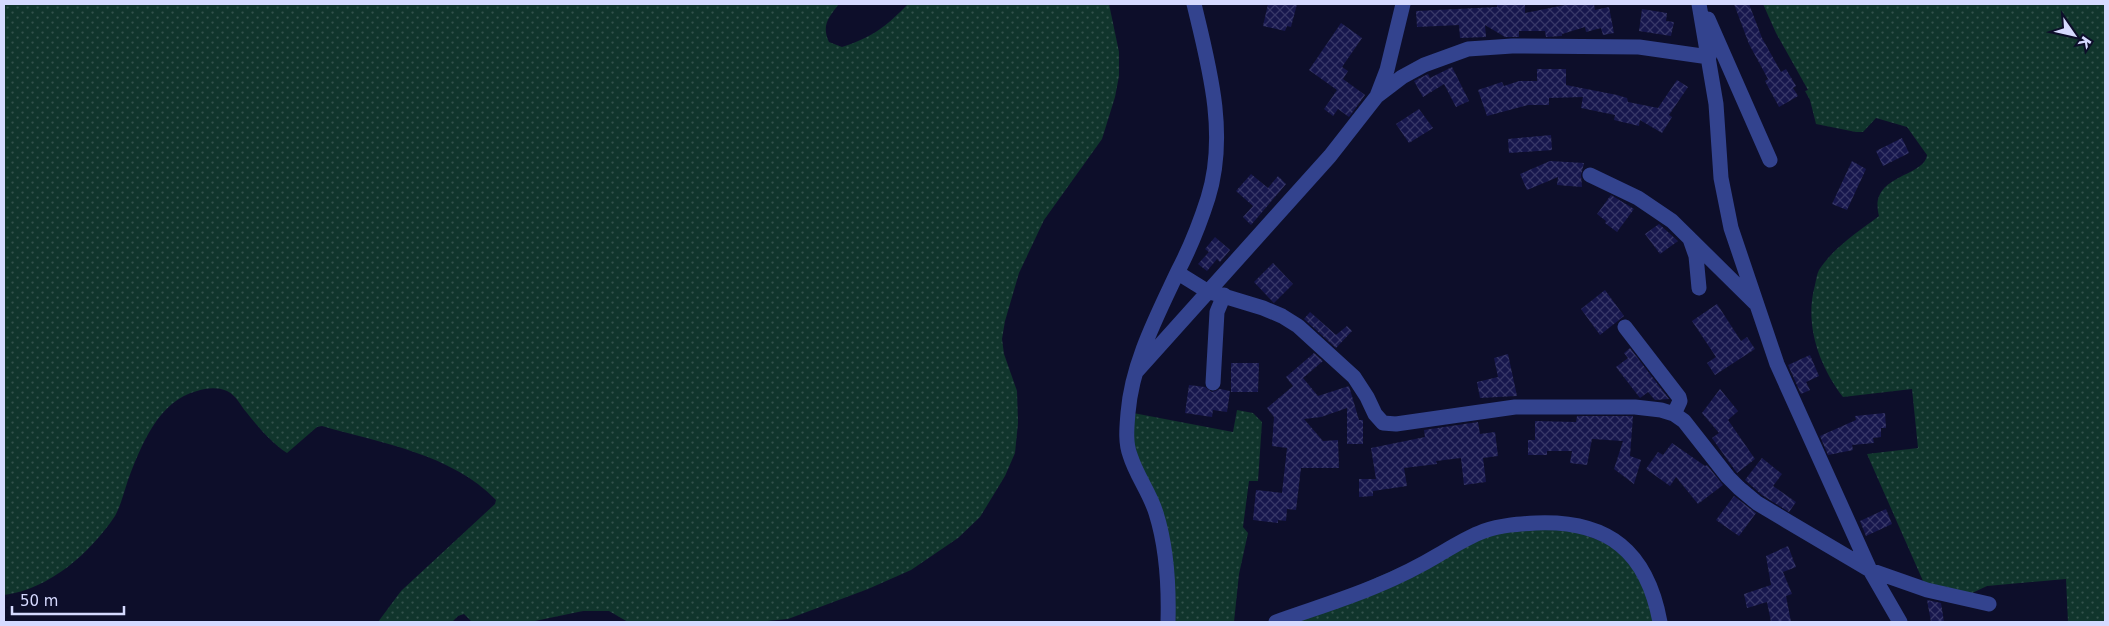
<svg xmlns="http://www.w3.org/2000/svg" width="2109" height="626" font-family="'DejaVu Sans',sans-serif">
  <defs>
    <pattern id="grass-dots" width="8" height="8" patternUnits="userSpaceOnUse" patternTransform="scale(1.25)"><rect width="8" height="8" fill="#10352c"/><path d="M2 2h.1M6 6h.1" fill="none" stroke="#32524c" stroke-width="1.8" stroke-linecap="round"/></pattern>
    <pattern id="building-cross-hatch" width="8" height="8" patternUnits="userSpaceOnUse" patternTransform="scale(1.25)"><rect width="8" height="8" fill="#17174d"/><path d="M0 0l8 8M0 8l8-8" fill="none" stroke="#383868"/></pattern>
  </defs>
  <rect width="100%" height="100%" fill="#0d0e2a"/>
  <path fill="url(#grass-dots)" d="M4,4H839C829,17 821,25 829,42L842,47C871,38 887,26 908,4H1109L1119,52V76L1115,97L1102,139L1044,220L1019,273L1005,321L1002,339L1004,354L1017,391L1018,423L1015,453L1005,476L980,517L958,538L911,570L868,589L788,619L756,622H628L609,611H583L530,622H472L464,614L458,616L452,622H378L401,591L495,504L496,500C452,454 381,443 322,426L317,427L287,453C272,443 258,427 247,413C240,405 237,396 227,391C217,387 207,388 197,391C158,401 141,446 128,480C124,492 121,505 115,516C90,553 50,589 4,595Z
    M1763,4H2105V622H2068L2066,579L1987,586L1970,594L1927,590L1867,454L1918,448L1912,389L1843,397C1819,366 1804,324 1815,285C1816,280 1817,274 1819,270C1834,247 1858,232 1879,216C1868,174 1924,178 1927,155L1907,127L1876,118L1863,132H1856L1816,124L1810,100L1805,91L1808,90L1776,33Z
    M1237,410L1253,413L1262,422L1258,481H1249L1243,527L1248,533L1239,574L1234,622H1168L1163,539L1129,454L1128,412L1233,432Z
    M1553,522L1630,553L1660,622H1276L1460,541Z"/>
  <path fill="url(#building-cross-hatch)" d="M1268,4H1297L1291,27L1287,26L1285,31L1263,26Z
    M1497,4H1525V13L1570,4H1594L1595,10L1609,7L1614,33L1603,35L1601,28L1586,32L1585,27L1562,34V36L1546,37L1545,31H1519V37H1505L1485,25L1486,37L1460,38L1459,25L1417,27L1416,11L1497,7Z
    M1734,4H1749L1762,38L1781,72L1786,69L1796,86L1793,88L1798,96L1779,107L1765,81L1768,79L1749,44Z
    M1642,9L1667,13L1666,21L1674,22L1671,36L1639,31Z
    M1341,23L1362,38L1342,67L1348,71L1343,79L1365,95L1349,117L1338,109L1333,116L1324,109L1337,90L1309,70Z
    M1452,67L1469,101L1456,107L1444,84L1423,97L1414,81L1428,74L1430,78Z
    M1537,69H1566V85L1617,95L1627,98L1628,102L1658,108L1677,80L1688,87L1669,115L1672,117L1662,133L1640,120L1639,126L1614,120L1615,115L1581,108L1583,97L1549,98V105H1528L1487,116L1478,90L1502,82L1504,86L1519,81H1537Z
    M1419,109L1433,128L1409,143L1396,124Z
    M1551,135L1552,150L1509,153L1508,139Z
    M1902,138L1909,153L1883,166L1876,151Z
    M1550,161L1584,163L1581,175L1582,187L1557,185L1558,177L1527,190L1520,174Z
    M1852,161L1866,169L1847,210L1832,204Z
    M1251,174L1268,188L1278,176L1286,184L1251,225L1243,217L1253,206L1236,191Z
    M1611,195L1634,209L1617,232L1605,223L1606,221L1597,214Z
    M1659,224L1678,241L1660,254L1645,234Z
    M1215,237L1230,250L1220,262L1217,259L1207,271L1198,264L1209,252L1205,249Z
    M1273,263L1293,284L1274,303L1254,282Z
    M1605,290L1624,316L1600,335L1581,309Z
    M1717,304L1741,341L1747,337L1755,349L1715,375L1707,363L1716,357L1692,321Z
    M1310,312L1336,335L1347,326L1352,331L1336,348L1304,319Z
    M1630,348L1669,399L1655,400L1648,392L1640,398L1616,367L1628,358L1624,353Z
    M1314,353L1323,361L1303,378L1318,396L1349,386L1359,420H1363V444H1347V408L1321,417L1304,419L1323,441L1338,440L1339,468H1301L1296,510L1287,509L1286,521L1278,520V523L1253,520L1256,490L1282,493L1287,448L1272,446L1274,417L1267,408L1293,386L1286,377Z
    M1508,354L1517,396L1480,398L1477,382L1498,377L1494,358Z
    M1810,355L1819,376L1806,382L1810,390L1801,394L1788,365Z
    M1231,363H1259L1258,392H1231Z
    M1189,385L1205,387L1212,392L1220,389L1230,391L1227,412L1213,410L1212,417L1185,413Z
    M1720,389L1738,411L1728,420L1755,459L1737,473L1712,438L1719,433L1702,413Z
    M1885,413L1886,428H1881V437L1873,438L1874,443L1852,445L1853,450L1828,455L1820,436L1856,420L1855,416Z
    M1577,416H1633L1630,456L1641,460L1634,484L1614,469L1623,441L1592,439L1587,465L1570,463L1572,451H1547V455H1528V440H1535V421L1576,422Z
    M1478,422L1480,434L1495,432L1498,456L1483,458L1486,482L1464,485L1461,458L1436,461L1437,464L1404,468L1407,486L1373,491V496L1359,497V479H1376L1371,448L1425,437L1424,430Z
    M1672,443L1705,466L1707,465L1723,485L1698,504L1676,477L1670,486L1646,469L1658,452L1663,455Z
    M1762,458L1782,474L1773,486L1796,502L1789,512L1762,495L1745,480Z
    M1734,496L1756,513L1739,536L1716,520Z
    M1886,509L1892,524L1866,536L1860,521Z
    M1788,546L1796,567L1783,572L1792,594L1786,596L1791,622H1771L1767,602L1747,608L1744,594L1771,585L1766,556Z
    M1927,600L1941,603L1944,622H1931Z"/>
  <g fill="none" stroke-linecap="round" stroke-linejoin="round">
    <path stroke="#33438e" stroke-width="15" d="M1699,4L1716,104L1721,178L1731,228L1777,364L1870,570L1900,622
      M1708,19L1770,160
      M1377,96L1387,70L1403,4
      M1590,175L1638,198L1672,221L1755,303
      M1690,239L1696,256L1699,288
      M1178,273L1207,291L1263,308L1282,316L1298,326L1354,377L1367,397L1375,414L1383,423L1396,424L1515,407H1635L1661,410L1674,414L1684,421L1728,477L1739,488L1757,503L1787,521L1870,570L1927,590L1989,604
      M1625,327L1679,397L1680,401L1674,414
      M1136,372L1330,156L1377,96L1402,77L1424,65L1468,49L1512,46L1639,47L1709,57
      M1213,383L1217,312L1224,295
      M1168,622C1169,586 1167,548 1156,513C1150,493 1136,475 1130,455C1125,442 1127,426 1128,413C1132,363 1157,316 1178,271C1190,248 1200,223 1208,198C1228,134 1209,66 1194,4
      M1276,622C1309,610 1343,600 1376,586C1398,577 1420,566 1440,554C1455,545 1468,537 1484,531C1501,525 1518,524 1536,523C1609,520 1647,552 1660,622"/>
  </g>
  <rect width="2109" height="626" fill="none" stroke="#d6daff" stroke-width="10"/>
  <g transform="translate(2074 35) rotate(124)" stroke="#0d0e2a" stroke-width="4" paint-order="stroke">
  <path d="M0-4L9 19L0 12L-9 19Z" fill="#d6daff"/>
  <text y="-8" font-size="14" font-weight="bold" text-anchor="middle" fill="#d6daff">K</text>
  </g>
  <path d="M12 606v8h112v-8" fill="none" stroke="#d6daff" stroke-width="2.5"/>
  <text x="20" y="606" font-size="15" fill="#d6daff" stroke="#0d0e2a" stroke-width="4" paint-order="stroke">50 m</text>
</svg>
